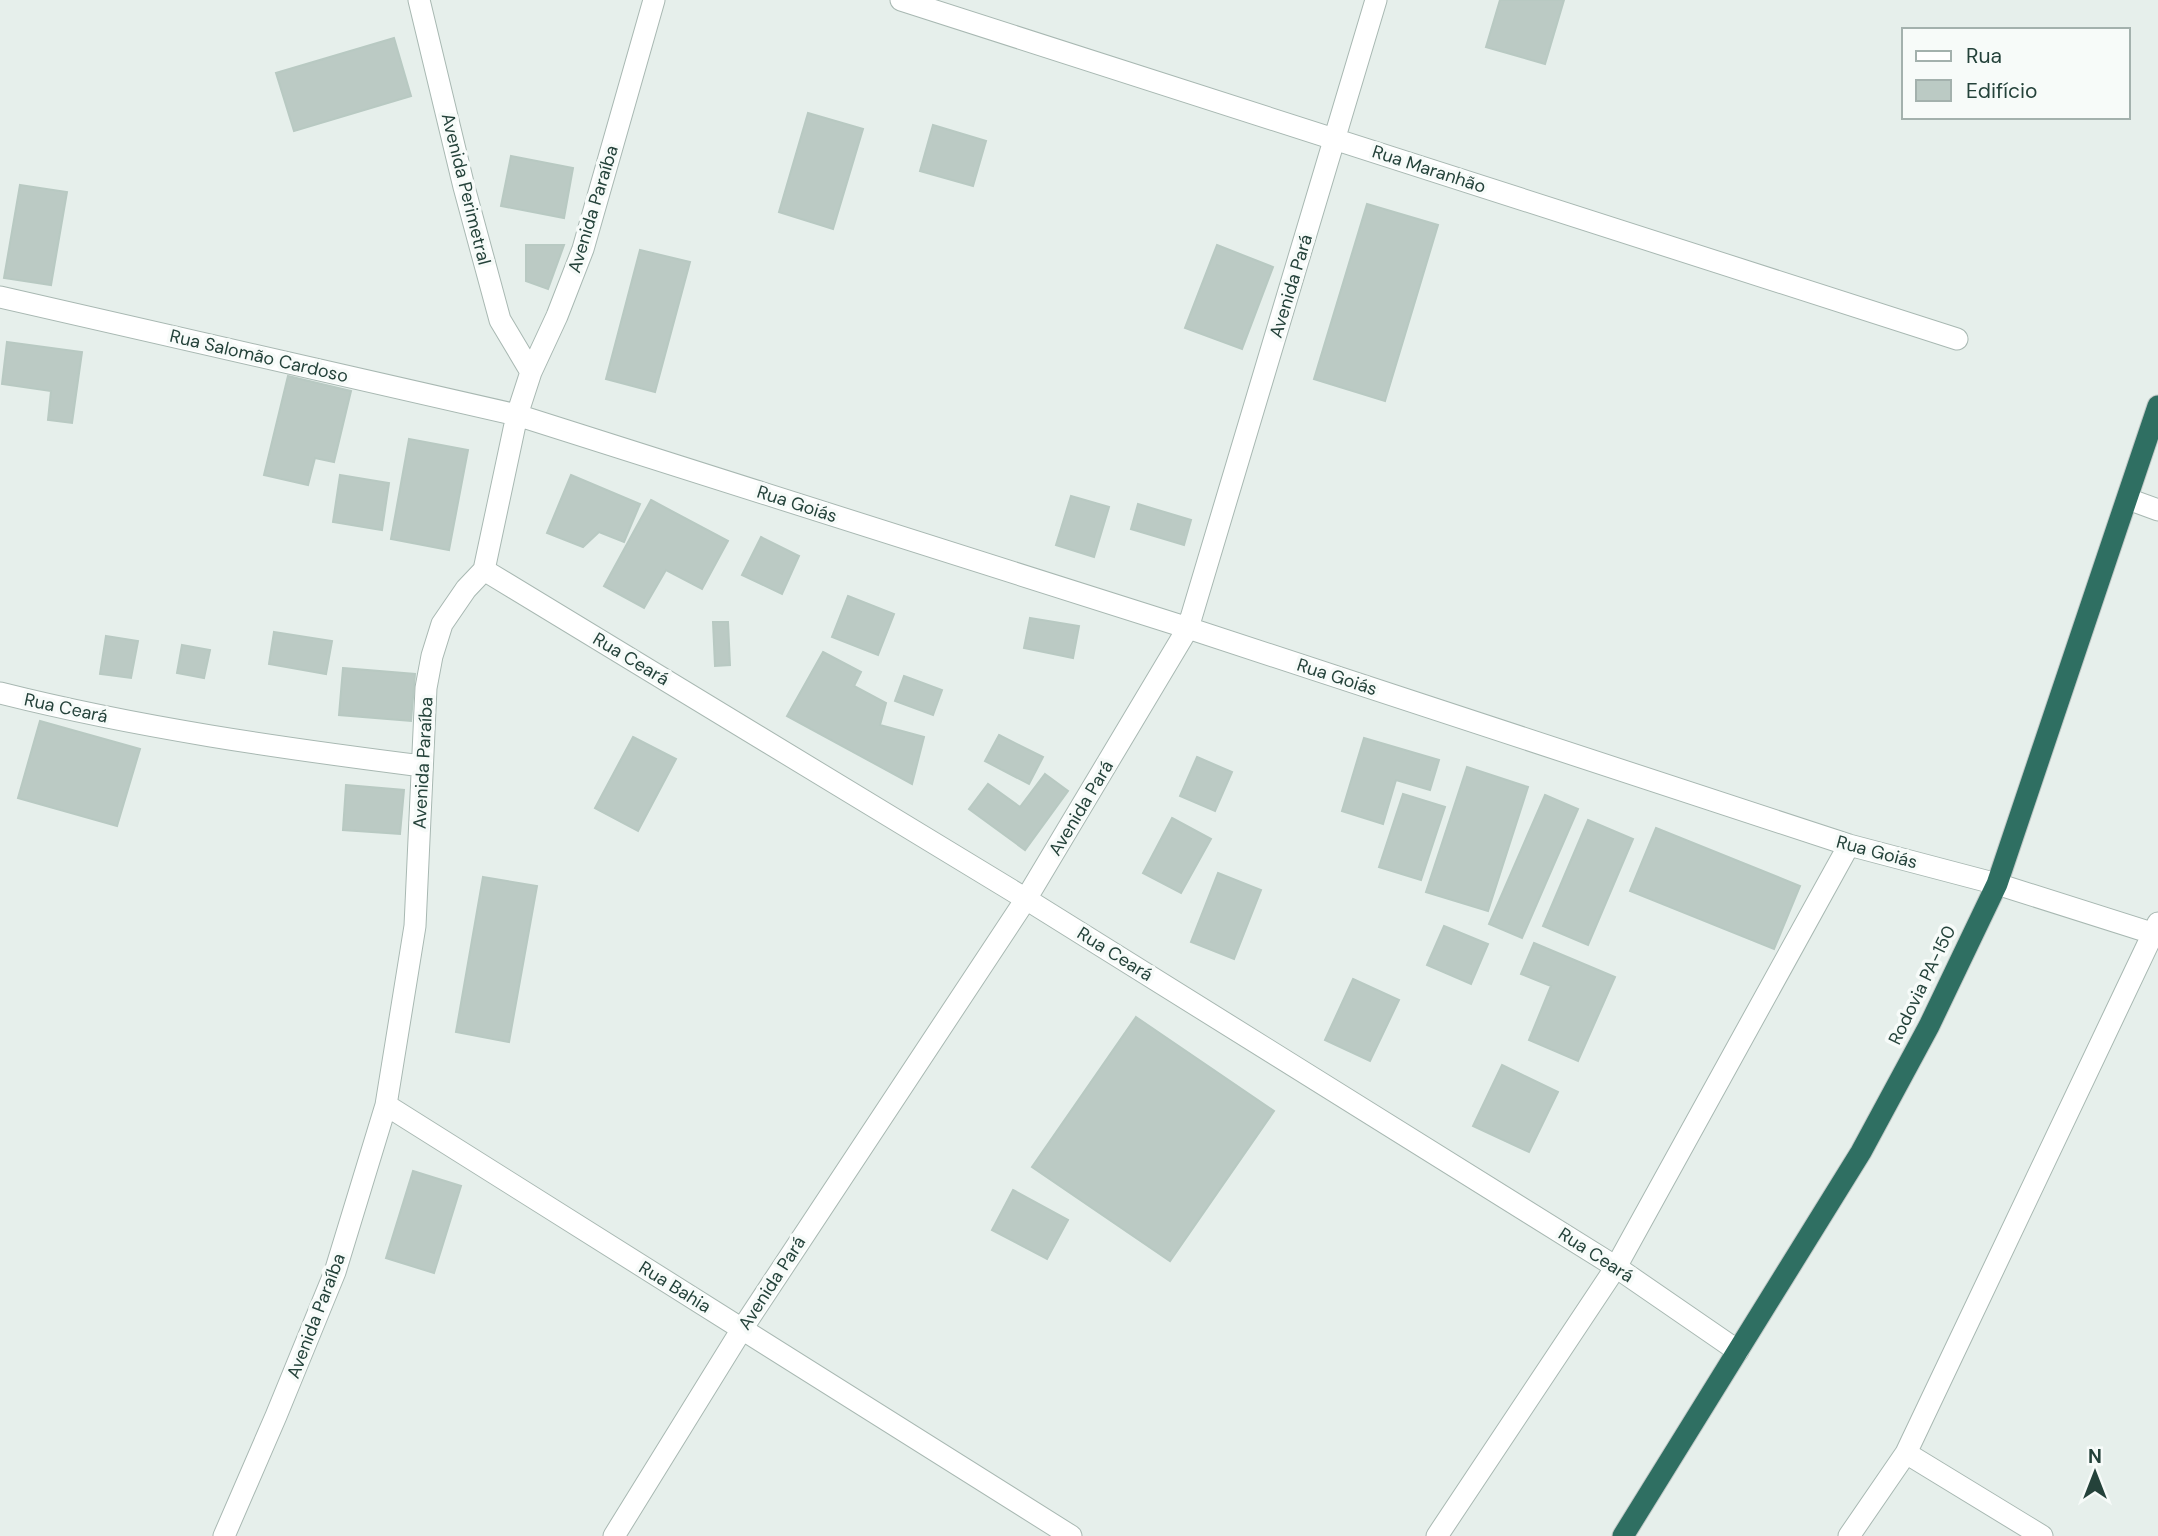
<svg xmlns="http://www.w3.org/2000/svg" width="2158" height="1536" font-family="'DM Sans',sans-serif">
  <rect width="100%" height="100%" fill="#e6efeb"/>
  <path fill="#bbcac4" stroke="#b8c9c2" stroke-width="2" d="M1500,0H1564L1545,64L1486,47Z
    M394,38L411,96L294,131L276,73Z
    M808,113L863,129L833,229L779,212Z
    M933,125L986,141L973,186L920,171Z
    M511,156L573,168L564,218L501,206Z
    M20,185L67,192L51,285L4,278Z
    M1367,204L1438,225L1385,401L1314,379Z
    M526,245H564L548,289L526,281Z
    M1217,245L1273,267L1242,349L1185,328Z
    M640,250L690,262L655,392L606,379Z
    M7,342L82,352L72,423L48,420L51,391L2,384Z
    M288,376L351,391L334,462L315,458L308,485L264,475Z
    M409,439L468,450L449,550L391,539Z
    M340,475L389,483L382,530L333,522Z
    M571,475L640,504L624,542L599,532L583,547L547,533Z
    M1071,496L1109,507L1094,557L1056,545Z
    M651,500L728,541L702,589L666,570L644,608L604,586Z
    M1138,504L1191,520L1184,545L1131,529Z
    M761,537L799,556L782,594L742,575Z
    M848,596L894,614L878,655L832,637Z
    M1030,618L1079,626L1073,658L1024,648Z
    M713,622H728L730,665L715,666Z
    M274,632L332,641L326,674L269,664Z
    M106,636L138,641L131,678L100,674Z
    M182,645L210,650L204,678L177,673Z
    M823,652L861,672L854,686L886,703L880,725L924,737L912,784L787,716Z
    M343,668L415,674L411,721L339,715Z
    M904,676L942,690L933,715L895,701Z
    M40,721L140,749L117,826L18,798Z
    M999,735L1043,757L1029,784L985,761Z
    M633,737L676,759L638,831L595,808Z
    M1364,738L1439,760L1430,790L1396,780L1383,824L1342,811Z
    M1197,757L1232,772L1215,811L1180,796Z
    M1467,767L1528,787L1488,911L1426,892Z
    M1045,774L1068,791L1025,850L969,809L988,784L1020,807Z
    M346,785L404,790L400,834L343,830Z
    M1403,794L1445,807L1421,880L1379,867Z
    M1545,795L1578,809L1522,938L1489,924Z
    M1172,818L1211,839L1181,893L1143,873Z
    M1588,820L1633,839L1588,945L1543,926Z
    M1656,828L1800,886L1774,949L1630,891Z
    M1218,873L1261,890L1234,959L1191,942Z
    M483,877L537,886L509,1042L456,1032Z
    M1444,926L1488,944L1471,984L1427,965Z
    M1534,943L1615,977L1578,1061L1529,1040L1551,986L1521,974Z
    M1353,979L1399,1000L1370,1061L1325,1040Z
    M1136,1017L1274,1111L1170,1261L1032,1167Z
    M1502,1065L1558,1092L1529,1152L1473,1126Z
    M413,1171L461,1186L434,1273L386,1258Z
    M1013,1190L1068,1220L1047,1259L992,1230Z"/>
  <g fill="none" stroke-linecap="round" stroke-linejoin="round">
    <g stroke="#a8b8b2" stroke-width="23">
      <path id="minor" d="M419,0L464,187L500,320L531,372
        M901,0L1957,339
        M0,297L517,415L1188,628L1849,845L1997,884L2158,935
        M2128,499L2158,510
        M484,570L1026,899L1616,1267L1738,1351
        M0,693C139,728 280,748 422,766
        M386,1105L1071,1536
        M1906,1453L2042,1536
        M224,1536L276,1416L335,1272L386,1105L415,926L426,688L432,656L442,624L466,589L484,570L517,415L531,372L557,316L583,249L654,0
        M614,1536L742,1329L1026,899L1188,628L1376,0
        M1437,1536L1616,1267L1849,845
        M1849,1536L1906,1453L2158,923"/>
    </g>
    <g stroke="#c2cac8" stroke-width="23">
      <path id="highway" d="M1623,1536L1861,1152L1929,1026L1997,884L2158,406"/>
    </g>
    <use href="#minor" stroke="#fff" stroke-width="21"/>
    <use href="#highway" stroke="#2f6f62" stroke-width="21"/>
  </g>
  <g text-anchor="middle" stroke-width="7" stroke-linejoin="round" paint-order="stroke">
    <g font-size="18" fill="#24423a" stroke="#f7fbf9">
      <text transform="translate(1429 169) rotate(18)" y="6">Rua Maranhão</text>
      <text transform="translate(466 189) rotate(76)" y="6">Avenida Perimetral</text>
      <text transform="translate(593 209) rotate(-73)" y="6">Avenida Paraíba</text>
      <text transform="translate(1291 286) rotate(-73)" y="6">Avenida Pará</text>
      <text transform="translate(259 356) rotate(13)" y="6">Rua Salomão Cardoso</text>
      <text transform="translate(797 504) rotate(18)" y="6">Rua Goiás</text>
      <text transform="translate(631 659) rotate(31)" y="6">Rua Ceará</text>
      <text transform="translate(1337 677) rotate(18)" y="6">Rua Goiás</text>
      <text transform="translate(66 708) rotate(12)" y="6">Rua Ceará</text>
      <text transform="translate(423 763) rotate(-87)" y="6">Avenida Paraíba</text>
      <text transform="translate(1081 808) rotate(-59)" y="6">Avenida Pará</text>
      <text transform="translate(1877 852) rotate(15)" y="6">Rua Goiás</text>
      <text transform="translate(1115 954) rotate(32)" y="6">Rua Ceará</text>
      <text transform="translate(1922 985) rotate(-64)" y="6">Rodovia PA-150</text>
      <text transform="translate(1596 1255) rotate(33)" y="6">Rua Ceará</text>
      <text transform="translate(772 1283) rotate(-57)" y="6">Avenida Pará</text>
      <text transform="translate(675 1287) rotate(32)" y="6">Rua Bahia</text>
      <text transform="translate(316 1316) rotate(-69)" y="6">Avenida Paraíba</text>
    </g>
  </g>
  <rect x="1902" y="28" width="228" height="91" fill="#f7fbf9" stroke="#a3b1ad" stroke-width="2"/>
  <rect x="1916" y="51" width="35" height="10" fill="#ffffff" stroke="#a3b1ad" stroke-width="2"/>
  <text x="1966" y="63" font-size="21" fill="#24423a">Rua</text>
  <rect x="1916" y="80" width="35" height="21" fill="#bbcac4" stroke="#a3b1ad" stroke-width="2"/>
  <text x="1966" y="98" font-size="21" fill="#24423a">Edifício</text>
  <g transform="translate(2095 1473)" stroke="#f7fbf9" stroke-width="5" paint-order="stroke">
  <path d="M0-5L12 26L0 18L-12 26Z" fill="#24423a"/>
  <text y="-10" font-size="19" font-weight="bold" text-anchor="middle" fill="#24423a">N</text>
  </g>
</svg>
